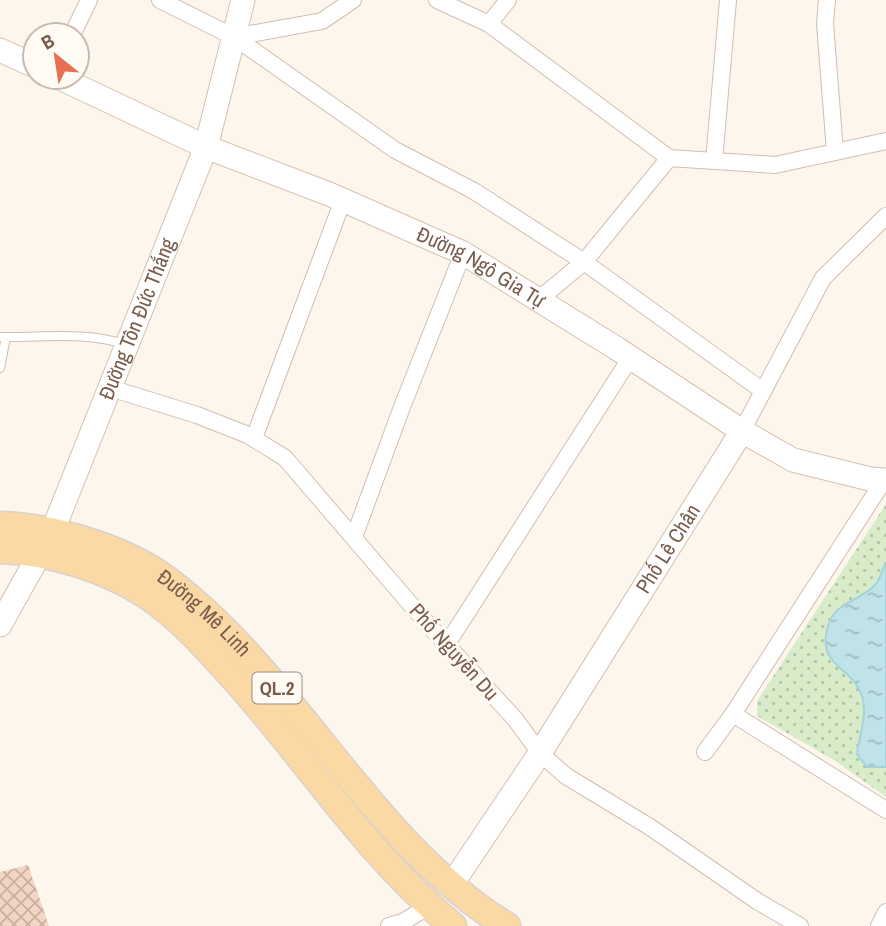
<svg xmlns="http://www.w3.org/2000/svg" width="886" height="926" font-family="'Archivo Narrow',sans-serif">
  <defs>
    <pattern id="park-dots" width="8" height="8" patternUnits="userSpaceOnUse" patternTransform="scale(1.75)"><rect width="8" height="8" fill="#d8ecc9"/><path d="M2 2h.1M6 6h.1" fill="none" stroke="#b4c2a5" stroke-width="1.8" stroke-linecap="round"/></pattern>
    <pattern id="water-ripples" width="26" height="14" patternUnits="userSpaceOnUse" patternTransform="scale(1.75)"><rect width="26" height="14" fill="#bfe3e8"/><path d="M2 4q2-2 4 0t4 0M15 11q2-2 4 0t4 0" fill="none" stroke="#a0bbbe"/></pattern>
    <pattern id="building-cross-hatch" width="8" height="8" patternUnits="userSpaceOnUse" patternTransform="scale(1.75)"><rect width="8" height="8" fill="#f3d5c3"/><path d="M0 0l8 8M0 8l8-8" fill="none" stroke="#cab0a1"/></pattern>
  </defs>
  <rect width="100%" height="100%" fill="#fdf6ec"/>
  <path fill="url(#park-dots)" d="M886,504V797L834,760L757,716V701Z"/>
  <path fill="url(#water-ripples)" stroke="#a5d3da" stroke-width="2" d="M886,562V767H867L857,754C859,737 868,713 862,696C851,664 814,667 829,623C836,603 860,600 874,586C880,581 882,570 886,562Z"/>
  <path fill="url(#building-cross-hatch)" d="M28,865L49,926H0V872Z"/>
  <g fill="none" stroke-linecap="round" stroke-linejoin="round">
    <g stroke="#d1beb0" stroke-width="10">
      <path id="lane" d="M0,337C41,338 85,331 124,344
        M0,368L6,337"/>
    </g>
    <g stroke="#d1beb0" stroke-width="18">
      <path id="street" d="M160,0L234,37L395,150L474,191L584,262L763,391
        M437,0L489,24L669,158L775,165L886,141
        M827,0L825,23L835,152
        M489,24L508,0
        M72,35L89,0
        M234,37L322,21L353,0
        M714,161L728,0
        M538,300L584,262L669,158
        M110,388L197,415L248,435L285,458L424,620L515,719L540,753L566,776L650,827L757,901L800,926
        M742,431L823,278L886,216
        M254,438L343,200
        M354,537L402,407L463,253
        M447,644L631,357
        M733,714L886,810
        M705,752L733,714L886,477
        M389,926L403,922L429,906
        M879,926L886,912"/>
    </g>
    <g stroke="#d6c0b0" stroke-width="25">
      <g id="secondary">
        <path d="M0,50L35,66"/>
        <path id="s1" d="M58,77L206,147L329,194L463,253L616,348L742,431L793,460L870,479L886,480"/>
        <path id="s2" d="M0,625L53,530L206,147L243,0"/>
        <path id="s3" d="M452,884L540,753L742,431"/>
      </g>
    </g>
    <g stroke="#dad1cd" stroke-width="29">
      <g id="primary">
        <path id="s4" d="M0,525C51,526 124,548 165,578C296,675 367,840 507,926"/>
        <path d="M0,550C50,552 104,568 146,595C181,618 210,652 238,683C310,764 369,857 453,926"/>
      </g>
    </g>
    <use href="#lane" stroke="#fff" stroke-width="8"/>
    <use href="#street" stroke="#fff" stroke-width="16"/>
    <use href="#secondary" stroke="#fff" stroke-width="23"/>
    <use href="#primary" stroke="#fbd9a5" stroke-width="26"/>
  </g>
  <g text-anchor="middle" stroke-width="6" stroke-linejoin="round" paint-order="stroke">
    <rect fill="#fffaf3" stroke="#a28b7f" stroke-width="2" x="252.5" y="672.5" width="49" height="31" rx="5"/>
    <g font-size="19" font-weight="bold" fill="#7a5c4d">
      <text x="277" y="695">QL.2</text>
    </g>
    <g font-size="21" fill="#7a5c4d" stroke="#fffaf3">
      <text dy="7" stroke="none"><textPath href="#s1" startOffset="464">Đường Ngô Gia Tự</textPath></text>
      <text dy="7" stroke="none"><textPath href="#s2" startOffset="336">Đường Tôn Đức Thắng</textPath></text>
      <text dy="7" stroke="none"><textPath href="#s3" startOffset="399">Phố Lê Chân</textPath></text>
      <text dy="7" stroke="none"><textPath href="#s4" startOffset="228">Đường Mê Linh</textPath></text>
      <text transform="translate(454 652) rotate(48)" y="7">Phố Nguyễn Du</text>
    </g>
  </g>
  <g transform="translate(56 56) rotate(330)"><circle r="33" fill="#fffaf3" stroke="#cabbb1" stroke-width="2"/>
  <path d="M0-5L12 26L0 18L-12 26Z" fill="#e76f51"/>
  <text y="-10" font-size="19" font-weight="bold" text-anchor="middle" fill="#7a5c4d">B</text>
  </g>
</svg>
